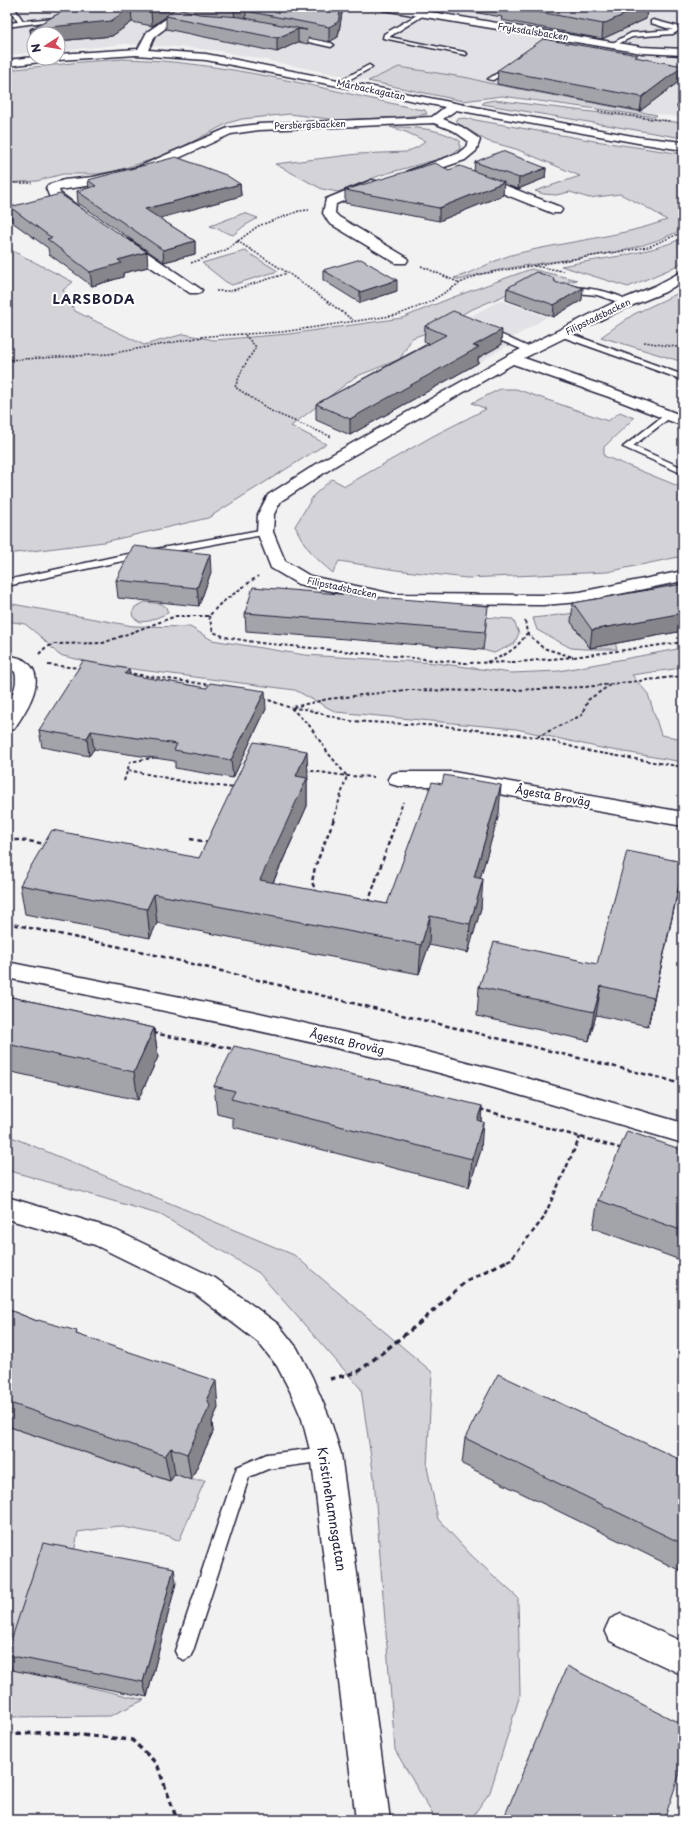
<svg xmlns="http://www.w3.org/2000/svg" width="690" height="1827" font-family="'Playpen Sans',sans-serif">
  <rect width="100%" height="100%" fill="#f2f2f3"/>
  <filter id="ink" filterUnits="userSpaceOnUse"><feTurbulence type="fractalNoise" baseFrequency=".025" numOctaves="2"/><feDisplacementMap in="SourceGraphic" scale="8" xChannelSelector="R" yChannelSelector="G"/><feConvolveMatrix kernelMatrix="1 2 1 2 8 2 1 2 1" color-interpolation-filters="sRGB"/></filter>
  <g filter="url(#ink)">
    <path fill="#e2e2e6" d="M7,7H682L683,118L599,105L488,83L469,78L399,67L368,81L221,51L194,48L125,44L58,51V34H34V53L7,55Z
      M500,300L547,317L509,340L507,346L478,363L424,342Z"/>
    <path fill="#d3d3d8" stroke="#7a7a8a" d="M123,59C222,61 320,88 417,109L425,110L427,114L403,117L337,120L290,114L242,119L228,123L167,155L115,171L97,174H63L37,181L7,183V70L81,62Z
      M399,67L469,78L488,83L657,115L655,117L502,96L463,101L368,81Z
      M494,100L683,123V138L482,104L484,102Z
      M464,118L595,141L683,154V229C614,265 533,256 460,280L454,278C476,272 496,258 519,253C568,241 620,237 667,220L646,207L620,194L589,198L570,192L556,195L543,194L535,191L580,176L516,149L487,141L457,123V119Z
      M390,127C414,127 439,128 460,141V149L446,157L381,175L338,192L322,189L275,164L358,154L406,152L418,147L425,141L406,132Z
      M244,213L258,218L244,226L233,235L210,226Z
      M683,238V262L668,270L628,287L561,266C602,258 645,255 683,238Z
      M7,248L73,282L63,290L75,311L144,345L184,334L214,340L289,334L402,318L451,298L531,269L577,280L559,284L519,285L503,296L468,311L440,328L412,338L400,359L355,377L291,426L326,444L208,518L104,542L7,554Z
      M245,251L278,271L232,285L226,282L202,263Z
      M683,291V362L601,337L634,314Z
      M500,389H516L608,421L620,412L634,418L604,447V456L683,488V556L607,572L467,578L396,570L339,561L333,573C315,558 305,548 295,526L314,495L332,479L345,486L433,436L486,409L472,403Z
      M145,602L162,604L166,607L168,613L149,621L140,622L133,617L132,613L135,607Z
      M7,603L133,626L190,627L212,640L305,655L436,663L511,673L559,671L683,648V666L674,669L632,675L648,694L661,735L683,739V762L601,748L516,729L336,712L295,690L102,665L59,655L41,637L25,624L7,621Z
      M576,613L571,622L590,648L615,643L617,649H583L571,648L537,630L533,618Z
      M452,615L513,619L519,633L514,644L494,653L483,650Z
      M7,1135L294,1255L432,1372L427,1467L438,1519L471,1555L518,1598L520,1695L490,1792L470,1820H436L395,1750L374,1478L361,1389L259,1273L161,1215L7,1170Z
      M7,1426L169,1481L175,1474L191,1480H205L179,1541L169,1536L118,1526L78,1532L72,1563L12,1669L144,1700L110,1716L7,1717Z"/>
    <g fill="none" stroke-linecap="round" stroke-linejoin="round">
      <g stroke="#22223b" stroke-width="3">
        <path id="service" d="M8,7H14L23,21L55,18L75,7H82L58,20L7,27V23L18,22Z
          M650,7H657L651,11L648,9Z
          M422,12L424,13V15L389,37L464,52L467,54L466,55L383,38L384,34Z
          M653,20L676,26L680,30L673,34L632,37L614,46L609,45L631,33L673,30L651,23V21Z
          M293,35L331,43L334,45L331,47L291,38L290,37Z
          M512,64L515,66L514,67L493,80L488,79Z
          M369,65L372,67L371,68L341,84L336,83Z
          M683,104V108L678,106L679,105Z
          M563,288C579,285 619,292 631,303L627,305L597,295L566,292L562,290Z
          M483,329H489L535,350L531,352H528L483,333Z
          M560,332H566L683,375V380L560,336Z
          M668,412L671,413V417L633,446L683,468V474L623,447Z
          M265,529L268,530L270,532L268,534L118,562L7,586V580L118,556Z
          M326,1447L332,1449L334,1454L332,1459L326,1461L268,1469L249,1477L193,1651L190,1657L184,1660L178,1657L175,1651L237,1467L267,1454Z"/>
      </g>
      <g stroke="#22223b" stroke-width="3">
        <path id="minor" d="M183,7H194L155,36L148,50L206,54L480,108L638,137L683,142V150L638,143L456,110L443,119L462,127L478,138L480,140L476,151L465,160L412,178L408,177L406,174L408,171L457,154L466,147L468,141L454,131L434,123L259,130L231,134L146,173L93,185L59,190L60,193L85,212L83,215H75L50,198L46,188L48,185L64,180L93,177L138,167L228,128L259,124L432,117L445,107L206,60L136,55L58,60L54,59L49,61L7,66V60L34,57V58H58V54L138,49L147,32Z
          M378,7H401L642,47L683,49V55L642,53L383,10Z
          M476,174L560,207L562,210L560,213H552L472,181L470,178L472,175Z
          M372,180L376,181L378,184L376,187L336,204L335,213L339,217L406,257L408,260L406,263H396L329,223L323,213L326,199Z
          M124,239L129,240L202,290L200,293H190L119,246L117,243L119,240Z
          M683,271V281L665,292L621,310L524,358L619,391L683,416V426L609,397L513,364L338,464L281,501L274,514L273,532L285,561L310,576L393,594L543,595L580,592L683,571V581L580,602L543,605L393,604L298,584L271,568L257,532L258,514L268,495L326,458L507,356L611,304L655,286Z
          M7,655C13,657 20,657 25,661C50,677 25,712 14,729L7,731C7,724 5,715 7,709C10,695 19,687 15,672L7,667Z
          M398,772H453L683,812V826L453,786H398L391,784L388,779L391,774Z
          M7,1197L111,1228L215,1278L278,1324L297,1348L312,1377L330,1419L341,1454L390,1820H356L311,1454L302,1419L290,1391L277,1366L258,1342L195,1294L95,1245L7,1219Z
          M621,1614L683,1642V1675L610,1641L605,1630L610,1619Z"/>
      </g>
      <g stroke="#22223b" stroke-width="3">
        <path id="secondary" d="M7,962L255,1012L404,1046L509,1073L683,1123V1143C590,1116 498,1087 404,1064C272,1032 139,1006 7,978Z"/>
      </g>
      <path stroke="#22223b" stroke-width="1.5" stroke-dasharray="2 1.5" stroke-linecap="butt" d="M598,111L670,121
        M7,183H32
        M237,241L288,273
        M191,263L226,250L258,226L299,211L309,210
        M421,266L460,283
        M534,266L563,271
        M216,291H230L288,273L353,320
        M245,335L256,347L243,368L235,387L273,412L332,437
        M644,342L683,348
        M7,360L109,354L208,336L282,332L397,315L428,303L460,283L481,274L648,247L683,232"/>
      <path stroke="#22223b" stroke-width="2" stroke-dasharray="3.5 2.5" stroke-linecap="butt" d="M209,616L213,632L225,637L260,643L465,663L518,662L573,657
        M525,621L527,633L543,648L573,657L683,642
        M39,654L45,648L54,644L103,643L176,616H209L220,604L258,576
        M487,662C505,656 517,649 527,633
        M48,665L81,668
        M127,673L211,685
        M263,698L291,708L305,709L349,721L443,726L536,737L588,751L683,767
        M293,707L328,699L405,690L493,691L585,687L683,676
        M291,708L309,725L328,753L347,776L333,820
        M537,737L582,715L588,700L610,685
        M7,757L13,746
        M128,770L186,782L235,788
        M305,770L347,776L376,777
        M124,781L130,762L157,757
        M397,820L403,802"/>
      <path stroke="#22223b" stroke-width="2.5" stroke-dasharray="4.5 3" stroke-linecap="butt" d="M190,839L208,842
        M7,840H21L46,844
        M317,894L312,882L315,867L334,819
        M368,903L397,819
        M7,923L139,951L665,1079L683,1085
        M153,1033L234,1049
        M480,1109L623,1149
        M507,1261L511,1259L543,1219L580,1137"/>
      <path stroke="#22223b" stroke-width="3.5" stroke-dasharray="5.5 4" stroke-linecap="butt" d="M330,1379L358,1372L422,1321L466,1281L509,1260
        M7,1735L51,1732L132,1740L157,1764L177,1820"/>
      <use href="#service" fill="#fff" fill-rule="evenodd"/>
      <use href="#minor" fill="#fff" fill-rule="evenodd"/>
      <use href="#secondary" fill="#fff" fill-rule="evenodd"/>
    </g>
    <path fill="#a3a3aa" stroke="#22223b" d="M71,7H181L178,9L183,10V7H343L338,37L329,42L308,38V44L298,42L277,52L166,29V17L152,26L132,22L112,36L58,41V34L32,44L30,29Z
      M442,7H647L646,19L602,39L501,20L502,17Z
      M637,58L681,80L640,111L497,84L498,70Z
      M475,162L546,168L545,178L518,189L503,184V195L439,221L345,203V190L449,170L474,171Z
      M88,180L240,184L241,196L159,218L195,241V254L164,262L78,203L77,191L89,188Z
      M10,207L148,267L123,273V277L92,286L49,254L48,248L12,222Z
      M323,270L397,291L360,303L323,280Z
      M554,281L582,300L553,317L506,300L507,288Z
      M425,326L501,345L478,358V363L350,435L316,420V404L429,343L424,342Z
      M211,572L199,606L118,598L116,580Z
      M683,584V631L590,648L571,622L573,603Z
      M245,613L486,624L483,650L246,631Z
      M129,669V675L266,709L233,778L175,768V761L94,749L89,756L42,747L39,730Z
      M308,779L307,782V806L273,883L387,904L499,814L480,878L481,908L468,953L429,945L419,974L157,923L150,938L25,914L20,885L199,858Z
      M683,868L648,1026L596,1015L589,1041L477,1016L479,987L597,964Z
      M7,996L154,1028L158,1057L138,1100L7,1071Z
      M214,1086L482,1106L481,1121V1150L469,1187L233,1127V1118L217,1114Z
      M683,1150V1261L593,1228L598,1200Z
      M7,1309L37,1321L77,1334L218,1408L212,1421L213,1432L191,1480L175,1474L170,1481L7,1426Z
      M465,1438L683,1461V1572L462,1464Z
      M176,1583L147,1697L12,1670L7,1656V1653Z"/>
    <path fill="#85858b" stroke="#22223b" d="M131,7L132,22L112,36L58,41V34H34V44H32L30,29Z
      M158,7H181L167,16H166V17L152,26L151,11Z
      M238,7H259L246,11V18L235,23L234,9Z
      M341,7H343L338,37L329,42V27Z
      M641,7H647L646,19L602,39L603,24Z
      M298,29V42L277,52V38Z
      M683,66L681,80L640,111L642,97Z
      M546,168L545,178L518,189L519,178Z
      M504,182L503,195L439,221V208Z
      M240,184L241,196L146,222L145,209Z
      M195,241V254L164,262L163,250Z
      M147,252L148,267L123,273V277L92,286L90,272L118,260Z
      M397,280V291L360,303V292Z
      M583,288L582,300L553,317L554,305Z
      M502,330L501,345L478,358V363L350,435V419L473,346Z
      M210,554L211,572L199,606L197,588Z
      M683,613V631L590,648L592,630Z
      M129,669L131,686L125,674Z
      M265,691L266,709L233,778L231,760Z
      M91,731L94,749L89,756L87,738Z
      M307,751L308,779L307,782V806L261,909L260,880L296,776Z
      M501,785L499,814L472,906L474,877Z
      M683,867L678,891L648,1026L654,998Z
      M483,879L481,908L468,953L470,924Z
      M154,894L157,923L150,938L147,909Z
      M430,916L429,945L419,974L421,945Z
      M601,986L596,1015L589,1041L594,1012Z
      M154,1028L158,1057L138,1100L134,1072Z
      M482,1106L480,1133L483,1122L481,1150L469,1187L472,1159L477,1120Z
      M216,1381L218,1408L212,1421L213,1432L191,1480L187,1454L207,1398Z
      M171,1448L175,1474L170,1481L165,1456Z
      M174,1568L176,1583L147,1697L143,1682Z"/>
    <path fill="#bebec6" stroke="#22223b" d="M71,7H158L151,11L131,7L111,21L30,29Z
      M215,7H238L234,9Z
      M253,7H341L338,22L329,27L246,11Z
      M513,7H641L603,24Z
      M176,8L199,14L240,17L307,30L298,29L277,38L166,16Z
      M543,39L638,55L635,57L683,66L642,97L498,70Z
      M502,151L546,168L519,178L475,162Z
      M176,157L226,175L240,184L145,209L195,241L163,250L77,191L96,186L88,180Z
      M435,163L449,170L460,166L504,182L439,208L345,190Z
      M60,194L147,252L118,260L122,263L90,272L47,239L52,238L10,207Z
      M361,259L397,280L360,292L323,270Z
      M536,272L554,278L553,280L557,283H567L583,288L554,305L507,288Z
      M453,311L502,330L473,346L479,347L350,419L316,404L446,335L425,326Z
      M133,546L210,554L197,588L116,580Z
      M683,584V613L592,630L573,603Z
      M253,587L488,606L485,632L245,613Z
      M83,661L129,669L125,674L207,688L210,683L265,691L231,760L174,750L177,744L91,731L87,738L39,730Z
      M254,742L307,751L296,776L307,778L260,880L387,904L432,782L442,784L444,775L501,785L474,877L483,879L470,924L430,916L421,945L154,894L147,909L20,885L52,830L199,858Z
      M627,851L683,862V867L654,998L601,986L594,1012L479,987L494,942L597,964Z
      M7,996L154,1028L134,1072L7,1044Z
      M234,1046L482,1106L477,1120L483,1122L472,1159L231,1099L235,1091L214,1086Z
      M627,1131L683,1150V1231L598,1200Z
      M7,1309L37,1321L38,1320L77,1331L76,1334L216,1381L207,1398L210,1406L187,1454L171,1448L165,1456L7,1402Z
      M498,1374L683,1461V1544L465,1438Z
      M43,1543L174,1568L143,1682L7,1655V1653Z
      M567,1666L683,1725V1764L664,1820H503Z"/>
  </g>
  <g text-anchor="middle" stroke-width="4" stroke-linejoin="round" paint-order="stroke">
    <g font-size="9" fill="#22223b" stroke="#fff">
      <text transform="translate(533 32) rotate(9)" y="3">Fryksdalsbacken</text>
      <text transform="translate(371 90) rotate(12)" y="3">Mårbackagatan</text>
      <text transform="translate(310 125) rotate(-2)" y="3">Persbergsbacken</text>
      <text transform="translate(598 317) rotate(-26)" y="3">Filipstadsbacken</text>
      <text transform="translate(342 588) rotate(12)" y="3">Filipstadsbacken</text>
    </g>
    <g font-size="11" fill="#22223b" stroke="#fff">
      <text transform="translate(553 796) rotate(10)" y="4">Ågesta Broväg</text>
      <text transform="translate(347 1042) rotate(13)" y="4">Ågesta Broväg</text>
    </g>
    <g font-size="13" font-weight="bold" letter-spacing="1" fill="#22223b" stroke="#fff">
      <text x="94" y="304">LARSBODA</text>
    </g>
    <g font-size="13" fill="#22223b" stroke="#fff">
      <text transform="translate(332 1509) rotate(81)" y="5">Kristinehamnsgatan</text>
    </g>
  </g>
  <rect width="690" height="1827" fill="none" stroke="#fff" stroke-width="24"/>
  <rect x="12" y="12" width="666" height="1803" fill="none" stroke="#22223b" stroke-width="1.5" filter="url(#ink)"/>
  <g transform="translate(46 46) rotate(258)"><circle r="19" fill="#ffffff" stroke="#a7a7b1"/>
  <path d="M0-3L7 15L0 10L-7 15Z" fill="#d1495b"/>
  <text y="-6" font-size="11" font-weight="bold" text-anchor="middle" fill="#22223b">N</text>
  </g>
</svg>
